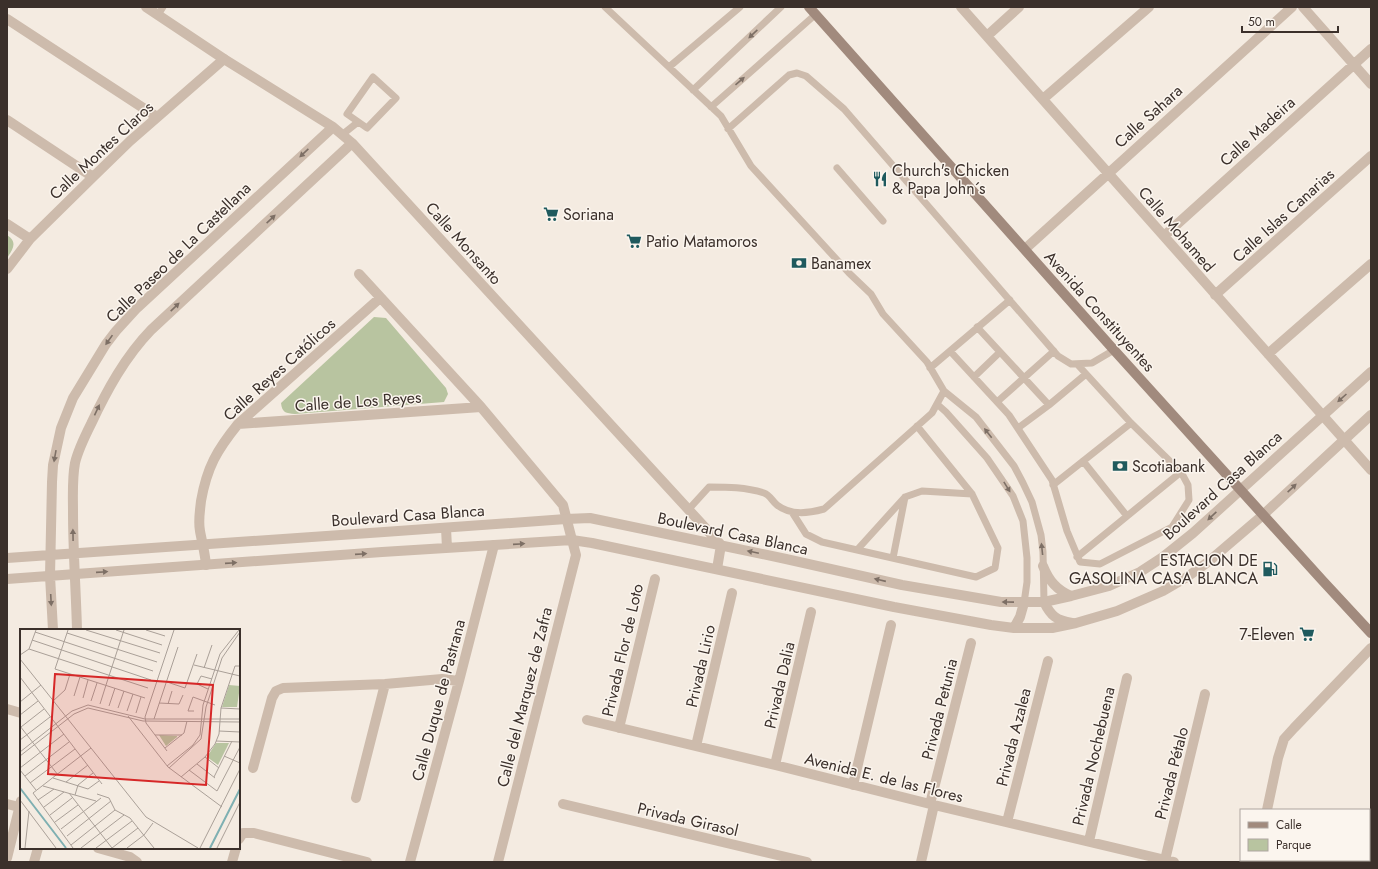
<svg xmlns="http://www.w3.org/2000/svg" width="1378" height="869" font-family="Jost,sans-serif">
  <rect width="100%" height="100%" fill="#f4ebe1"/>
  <path fill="#b8c4a0" d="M7,235C18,242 13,249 7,258Z
    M374,317L386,318L446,388L448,394L444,402L295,414C286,413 282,413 281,403Z"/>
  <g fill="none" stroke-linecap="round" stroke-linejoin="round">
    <path stroke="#cdbbac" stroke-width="7" d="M605,7L721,116L751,166L849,273L871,294L883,314L927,362L944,391L932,413L824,509C809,513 791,516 777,505C772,501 770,495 764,493C746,487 727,487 709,487L688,510
      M158,15L163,7
      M669,67L740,7
      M373,77L396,98L367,128L347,114Z
      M693,90L781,7
      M711,107L816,14
      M728,129L789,75L797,73L806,76L844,109L1058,356L1071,364L1092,363L1114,350
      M343,134L358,122
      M837,168L883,221
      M977,327L1049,405L1086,374
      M950,351L1009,415L1052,480L1067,531L1080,562L1100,564L1172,527L1189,500L1188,485L1181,472L1131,423L1077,364
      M930,368L1010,300
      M974,377L1000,352
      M944,391L976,417L1014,466L1023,483L1032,502L1041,535L1043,552L1044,602
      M997,402L1054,351
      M937,404L946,412L987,458L1013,496L1023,521L1027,558V582L1024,603
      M1018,428L1049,405
      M1083,461L1127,516
      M1053,485L1131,423
      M792,512L806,534L822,542L976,577L995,568L998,548L972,494L917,426
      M857,550L905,497L922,491L972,494
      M1077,557L1181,472
      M893,558L905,497"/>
    <path stroke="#cdbbac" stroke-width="10" d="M961,7L1371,470
      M1303,7L1371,84
      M7,19L157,117
      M987,36L1019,7
      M1043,99L1149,7
      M7,120L93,177
      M7,224L30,239
      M1164,236L1371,49
      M1025,249L1292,7
      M7,269L30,239L93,177L130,141L224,59
      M359,274L481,407L563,505L572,540
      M1215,295L1371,156
      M1268,354L1371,264
      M238,424L481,407
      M206,565C205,553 202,542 200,531C198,521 200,511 201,501C207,467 217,450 238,424L380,298
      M7,709L21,713
      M587,720L775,765L930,804L1174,862
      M619,728L655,579
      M696,746L732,593
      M775,765L811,612
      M253,768L272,698L276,691L283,688L385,684L442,679L459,681
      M853,785L891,625
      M356,798L385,684
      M7,804L19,807
      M563,804L807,862
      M930,804L971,643
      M1267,810L1278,758L1284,739L1294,728L1371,648
      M1007,822L1048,661
      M239,839L243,833H254L367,862
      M1089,841L1127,678
      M98,848L130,857L137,862
      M1165,860L1205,694
      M232,862L236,848
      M410,862L459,681L494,545
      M921,862L934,805
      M1255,862L1256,860"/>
    <path stroke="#cdbbac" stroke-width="10" d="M146,7L224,59L333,127L352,143L721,545L717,569
      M446,528L447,548
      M7,558L384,532L566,519L590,518L786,559L902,585L1001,602H1044L1071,596L1109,586L1140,572L1163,557L1193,533L1371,372
      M1043,566C1049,581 1057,590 1071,596
      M7,579L382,552L572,540L592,543L894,607L991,625L1014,628H1052L1076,623L1117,611L1163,591L1187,577L1208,562L1263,515L1371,415
      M1044,602C1051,616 1056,620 1072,623
      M1014,628L1020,617L1024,603
      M53,630L50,576L52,482L53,465L61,428L73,398L106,344L116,331L137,308L333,127
      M77,630C76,591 73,551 73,512C73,496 72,479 75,463C78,450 85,436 91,424C107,390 125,357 151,330L352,143
      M7,858L21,801
      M34,862L38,848
      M498,862L576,555L572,540"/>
    <path stroke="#a18a7d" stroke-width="10" d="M809,7L1114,350L1322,580L1371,633"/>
  </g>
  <defs><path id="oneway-solid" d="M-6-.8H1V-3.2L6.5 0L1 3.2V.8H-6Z"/></defs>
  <g fill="#7d6f65">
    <use href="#oneway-solid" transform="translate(753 34) rotate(137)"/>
    <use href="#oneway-solid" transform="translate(740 81) rotate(-41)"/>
    <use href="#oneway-solid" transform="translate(304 153) rotate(137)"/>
    <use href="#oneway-solid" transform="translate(271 219) rotate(-43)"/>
    <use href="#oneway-solid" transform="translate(175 307) rotate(-44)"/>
    <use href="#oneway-solid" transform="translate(109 340) rotate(125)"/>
    <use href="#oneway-solid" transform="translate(1342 398) rotate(138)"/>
    <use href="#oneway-solid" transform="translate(97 410) rotate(-65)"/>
    <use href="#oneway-solid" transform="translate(988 433) rotate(-128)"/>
    <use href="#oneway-solid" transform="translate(55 456) rotate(100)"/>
    <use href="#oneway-solid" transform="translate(1007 487) rotate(58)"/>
    <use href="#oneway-solid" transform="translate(1292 488) rotate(-43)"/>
    <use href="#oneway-solid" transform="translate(1212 516) rotate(137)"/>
    <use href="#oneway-solid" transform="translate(73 535) rotate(-91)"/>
    <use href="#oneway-solid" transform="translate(519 544) rotate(-4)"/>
    <use href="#oneway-solid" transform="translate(1042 549) rotate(-96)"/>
    <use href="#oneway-solid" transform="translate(753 552) rotate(-168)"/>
    <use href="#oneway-solid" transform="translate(361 554) rotate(-4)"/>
    <use href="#oneway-solid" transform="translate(231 563) rotate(-4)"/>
    <use href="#oneway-solid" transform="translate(102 572) rotate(-4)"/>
    <use href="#oneway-solid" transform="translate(880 580) rotate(-167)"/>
    <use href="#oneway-solid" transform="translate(51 600) rotate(87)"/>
    <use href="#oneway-solid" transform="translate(1008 602) rotate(-179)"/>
  </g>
  <defs>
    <g id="restaurant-bare" transform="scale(1.2)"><path d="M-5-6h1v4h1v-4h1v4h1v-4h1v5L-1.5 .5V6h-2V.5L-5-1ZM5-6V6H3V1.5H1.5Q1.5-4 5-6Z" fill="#1f5a5e" stroke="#fbf5ee" stroke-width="2.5" paint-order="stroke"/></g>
    <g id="supermarket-bare" transform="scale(1.2)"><path d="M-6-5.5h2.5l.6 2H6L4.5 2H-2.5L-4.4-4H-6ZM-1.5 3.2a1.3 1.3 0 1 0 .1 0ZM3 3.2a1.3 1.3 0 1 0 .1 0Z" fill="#1f5a5e" stroke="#fbf5ee" stroke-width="2.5" paint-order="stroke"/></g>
    <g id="bank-bare" transform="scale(1.2)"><path d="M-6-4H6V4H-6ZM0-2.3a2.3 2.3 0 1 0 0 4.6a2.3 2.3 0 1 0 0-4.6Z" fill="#1f5a5e" stroke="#fbf5ee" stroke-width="2.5" paint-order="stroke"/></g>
    <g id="fuel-bare" transform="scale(1.2)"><path d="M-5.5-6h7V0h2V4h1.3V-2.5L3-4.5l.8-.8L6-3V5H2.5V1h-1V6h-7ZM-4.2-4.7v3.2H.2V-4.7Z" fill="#1f5a5e" stroke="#fbf5ee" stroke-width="2.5" paint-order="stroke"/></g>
  </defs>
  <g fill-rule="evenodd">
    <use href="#restaurant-bare" x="880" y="179"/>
    <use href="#supermarket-bare" x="551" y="214"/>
    <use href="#supermarket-bare" x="634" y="241"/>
    <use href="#bank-bare" x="799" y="263"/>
    <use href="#bank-bare" x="1120" y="466"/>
    <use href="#fuel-bare" x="1270" y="569"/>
    <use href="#supermarket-bare" x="1307" y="634"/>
  </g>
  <g text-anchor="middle" stroke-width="3" stroke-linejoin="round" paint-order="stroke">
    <g font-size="16" fill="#3b302b" stroke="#fbf5ee">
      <text transform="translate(1148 116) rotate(-42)" y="6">Calle Sahara</text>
      <text transform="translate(1257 131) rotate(-42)" y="6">Calle Madeira</text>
      <text transform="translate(101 150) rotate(-43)" y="6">Calle Montes Claros</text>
      <text transform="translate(1283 215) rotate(-42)" y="6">Calle Islas Canarias</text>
      <text transform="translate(1177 229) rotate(49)" y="6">Calle Mohamed</text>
      <text transform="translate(464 243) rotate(48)" y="6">Calle Monsanto</text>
      <text transform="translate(178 252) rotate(-44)" y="6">Calle Paseo de La Castellana</text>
      <text transform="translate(1100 311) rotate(48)" y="6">Avenida Constituyentes</text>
      <text transform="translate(279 369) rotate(-42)" y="6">Calle Reyes Católicos</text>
      <text transform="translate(358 401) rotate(-4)" y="6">Calle de Los Reyes</text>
      <text transform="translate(1222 485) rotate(-42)" y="6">Boulevard Casa Blanca</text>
      <text transform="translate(408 515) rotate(-4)" y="6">Boulevard Casa Blanca</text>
      <text transform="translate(733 533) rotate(12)" y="6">Boulevard Casa Blanca</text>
      <text transform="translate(622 650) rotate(-77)" y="6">Privada Flor de Loto</text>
      <text transform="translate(700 666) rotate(-77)" y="6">Privada Lirio</text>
      <text transform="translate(779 685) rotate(-77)" y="6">Privada Dalia</text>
      <text transform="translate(524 697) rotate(-76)" y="6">Calle del Marquez de Zafra</text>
      <text transform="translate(438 700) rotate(-75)" y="6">Calle Duque de Pastrana</text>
      <text transform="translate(939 709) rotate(-76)" y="6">Privada Petunia</text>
      <text transform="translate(1013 737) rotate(-76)" y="6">Privada Azalea</text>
      <text transform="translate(1093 756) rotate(-77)" y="6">Privada Nochebuena</text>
      <text transform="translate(1171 773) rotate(-76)" y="6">Privada Pétalo</text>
      <text transform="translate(884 777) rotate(14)" y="6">Avenida E. de las Flores</text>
      <text transform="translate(688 819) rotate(13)" y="6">Privada Girasol</text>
    </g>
    <g font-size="16" fill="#3b302b" stroke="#fbf5ee" text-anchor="start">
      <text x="892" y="176">Church's Chicken<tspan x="892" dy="18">&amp; Papa John´s</tspan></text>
      <text x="563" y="220">Soriana</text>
      <text x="646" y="247">Patio Matamoros</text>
      <text x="811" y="269">Banamex</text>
      <text x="1132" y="472">Scotiabank</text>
      <text x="1258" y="566" text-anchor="end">ESTACION DE<tspan x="1258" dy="18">GASOLINA CASA BLANCA</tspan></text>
      <text x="1295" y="640" text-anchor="end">7-Eleven</text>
    </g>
  </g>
  <g transform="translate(20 629)">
    <rect width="220" height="220" fill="#f4ebe1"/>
    <path d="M209,56L220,57L217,78H202ZM139,106L157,107V108L146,117ZM196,114H209L198,136L187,128Z" fill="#b8c4a0"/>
    <path fill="none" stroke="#7fb0b2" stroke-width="2" d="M0,159L46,219M190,219L220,160"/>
    <path fill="none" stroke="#aaa098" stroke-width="1" d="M48,1L35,40L125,69M66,1L140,24M96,1L142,16M126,1L145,7M15,3L133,42M47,4L137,33M12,11L131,51M9,20L128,59M0,26L9,20L16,1M0,30L126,188L178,219M174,36L220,47M184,39L192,16M0,48L82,155M147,53L165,59L177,25M86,56L104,1M188,60L177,55L181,47L192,50M54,67L60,48M63,69L68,51M33,72L45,61L50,45M71,72L77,54M0,73L21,56M139,74L159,75L163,66M80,75L86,56M148,75L152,62M89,77L95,59M98,79L104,62M201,79L220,80M107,82L113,65M174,82H168L173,68L195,76M116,84L121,68M0,86L18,72M108,87L148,138L202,178M134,90L158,18M0,97L38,146M1,98L24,80M199,102L220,103M135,106H162M0,111L30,88M196,112L220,113M145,119L164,104L167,92M147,122L126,94L125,88L154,1M0,123L52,82L68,76L125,90H220M0,127L54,85L68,79L123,92L220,93M204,127L220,134M185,128L199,139M177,135L195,149M147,137L173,116L180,106L183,76L200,25L219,1M0,139L44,105M149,139L181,110L186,78L202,29L220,3M0,141L16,161M169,141L197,162L220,118M5,147L49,113M161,148L185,128L195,115L199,105L201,79L215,37H220M194,148L212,112M33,149L68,160L79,152M46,153L68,136M10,154L55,120M23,157L76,172M49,164L92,219L118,199M77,165L89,169L95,181L110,189L134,219M55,166L58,156L73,144M0,171L36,219M18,171L34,160M24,178L44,163M30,186L52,169M35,193L58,176M41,200L81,169M47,207L91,172M51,216L95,181M5,219L9,182M53,219L13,164L71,119M61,219L104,186M76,219L112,192M107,219L124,206L133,194M180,219L220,140M197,219L220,173"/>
    <path fill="#d62828" fill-opacity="0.15" stroke="#d62828" stroke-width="2" d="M35,45L193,56L186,156L28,145Z"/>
    <rect width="220" height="220" fill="none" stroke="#3b302b" stroke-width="2"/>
  </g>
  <rect width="1378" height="869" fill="none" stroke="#3b302b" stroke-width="16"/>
  <rect x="1240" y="809" width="130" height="52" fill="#fbf5ee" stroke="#aea6a0"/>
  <rect x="1248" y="822" width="20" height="6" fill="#a18a7d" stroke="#aea6a0"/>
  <text x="1276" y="829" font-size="12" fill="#3b302b">Calle</text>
  <rect x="1248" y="839" width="20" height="12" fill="#b8c4a0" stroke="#aea6a0"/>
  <text x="1276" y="849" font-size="12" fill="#3b302b">Parque</text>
  <path d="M1242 26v6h96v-6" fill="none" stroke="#3b302b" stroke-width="2"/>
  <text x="1248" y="26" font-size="12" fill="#3b302b" stroke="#fbf5ee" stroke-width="3" paint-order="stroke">50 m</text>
</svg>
